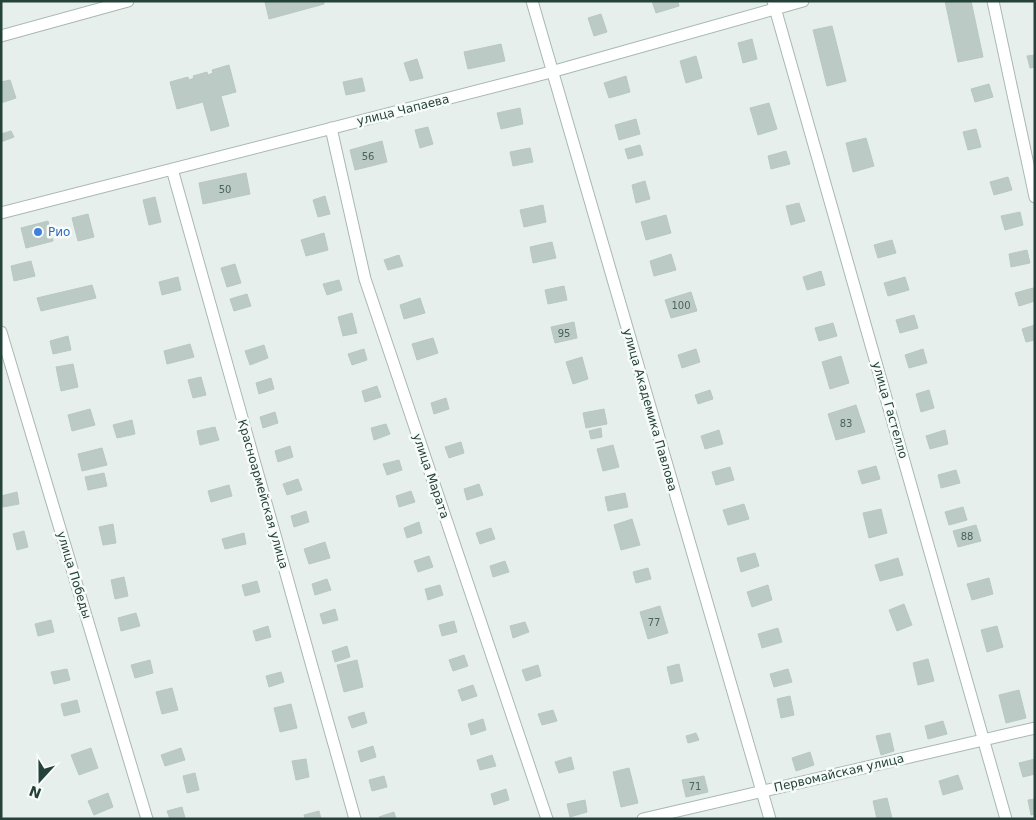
<svg xmlns="http://www.w3.org/2000/svg" width="1036" height="820" font-family="'DejaVu Sans',sans-serif">
  <rect width="100%" height="100%" fill="#e6efeb"/>
  <path fill="#bbcac4" stroke="#b8c9c2" d="M324,1V4L269,19L265,2Z
    M652,1H678L679,6L656,13Z
    M945,1H971L983,57L958,62Z
    M601,14L607,32L594,36L588,18Z
    M832,26L846,81L827,86L813,30Z
    M752,39L757,59L743,63L738,43Z
    M501,44L505,61L468,69L464,52Z
    M1035,55V67L1030,68L1027,56Z
    M696,56L702,78L686,83L680,61Z
    M417,59L423,78L410,81L404,63Z
    M229,65L236,92L221,96L229,126L211,131L203,102L177,109L170,82L188,77L189,80L194,78L193,76L207,72L208,75L213,73L212,70Z
    M626,76L630,92L609,98L604,83Z
    M362,78L365,91L346,95L343,82Z
    M10,80L16,98L1,103V82Z
    M989,84L993,97L975,102L971,89Z
    M769,103L777,129L758,135L750,108Z
    M520,108L523,124L501,129L497,113Z
    M636,119L640,134L619,140L615,125Z
    M428,127L433,144L420,148L415,130Z
    M976,129L981,147L968,150L963,132Z
    M11,131L14,137L1,142V134Z
    M866,138L874,166L853,172L846,143Z
    M382,141L387,162L355,170L350,150Z
    M640,145L643,155L628,159L625,149Z
    M530,148L533,162L513,166L510,152Z
    M786,151L790,164L771,169L768,156Z
    M246,173L250,194L203,204L199,183Z
    M1008,177L1012,190L994,195L990,182Z
    M645,181L650,199L636,203L632,185Z
    M325,196L330,214L318,217L313,200Z
    M155,197L161,222L149,225L143,200Z
    M799,203L805,221L791,225L786,206Z
    M543,205L546,222L524,227L520,210Z
    M1020,212L1023,225L1005,230L1001,216Z
    M88,214L94,237L78,241L72,218Z
    M666,215L671,233L646,240L641,222Z
    M48,221L53,241L26,248L21,228Z
    M324,233L328,250L306,256L301,240Z
    M892,240L896,253L878,258L874,245Z
    M552,242L556,258L533,263L530,247Z
    M1027,250L1030,263L1011,267L1009,254Z
    M671,254L676,270L654,276L650,261Z
    M399,255L403,266L388,270L384,260Z
    M31,261L35,276L14,281L11,266Z
    M235,264L241,283L227,287L221,268Z
    M821,271L825,285L807,290L803,277Z
    M178,277L181,290L162,295L159,282Z
    M905,277L909,290L888,296L884,283Z
    M339,280L342,290L327,295L323,284Z
    M92,285L96,298L41,311L37,298Z
    M564,286L567,300L548,304L545,290Z
    M1033,288L1035,301L1019,306L1015,293Z
    M691,292L697,311L671,318L665,300Z
    M247,294L251,306L234,311L230,299Z
    M420,298L425,313L404,319L400,305Z
    M352,313L357,333L343,336L338,317Z
    M914,315L918,328L900,333L896,320Z
    M574,322L577,338L555,343L551,327Z
    M833,323L837,336L819,341L815,328Z
    M1035,325V340L1026,342L1022,329Z
    M68,336L71,350L53,354L50,341Z
    M433,338L438,353L417,360L412,344Z
    M190,344L194,357L167,364L164,351Z
    M264,345L268,358L250,365L245,351Z
    M364,349L367,360L352,365L348,354Z
    M696,349L700,362L682,368L678,355Z
    M923,349L927,363L909,368L905,355Z
    M841,356L849,383L830,389L822,362Z
    M582,357L588,379L573,384L566,362Z
    M73,364L78,387L61,391L56,367Z
    M201,377L206,395L193,398L188,380Z
    M271,378L274,389L259,394L256,383Z
    M377,386L381,397L365,402L362,391Z
    M710,390L713,399L698,404L695,395Z
    M929,390L934,408L921,412L916,394Z
    M446,398L449,409L434,414L431,403Z
    M856,405L865,432L836,440L828,414Z
    M90,409L95,425L72,431L68,415Z
    M604,409L607,424L586,428L583,413Z
    M275,412L278,423L263,428L260,417Z
    M132,420L135,434L117,438L113,425Z
    M386,424L390,434L374,440L371,428Z
    M215,427L219,440L200,445L197,431Z
    M601,428L602,437L591,439L589,431Z
    M719,430L723,444L705,449L701,436Z
    M945,430L948,444L930,449L926,436Z
    M461,442L464,453L449,458L445,447Z
    M613,445L619,467L603,471L597,449Z
    M290,446L293,457L278,462L275,451Z
    M102,448L107,465L82,471L78,454Z
    M399,460L402,470L387,475L383,464Z
    M876,466L880,479L862,484L858,471Z
    M730,467L734,480L716,485L712,472Z
    M956,470L960,483L941,488L938,475Z
    M104,473L107,486L88,490L85,477Z
    M298,479L302,490L287,495L283,484Z
    M479,484L483,495L467,500L464,489Z
    M229,485L232,496L211,502L208,491Z
    M411,491L415,502L399,507L396,496Z
    M17,492L19,504L3,507L1,496Z
    M625,493L628,507L608,511L605,497Z
    M744,504L749,519L728,525L723,510Z
    M963,507L967,520L949,525L945,512Z
    M881,509L887,533L869,538L863,513Z
    M306,511L309,522L294,527L291,516Z
    M632,519L640,545L621,550L614,525Z
    M419,522L422,533L407,538L404,528Z
    M113,524L116,543L103,545L99,527Z
    M976,525L981,541L958,547L953,531Z
    M491,528L495,539L480,544L476,533Z
    M24,531L28,547L17,550L13,534Z
    M244,533L246,544L225,549L222,539Z
    M325,542L330,558L309,564L304,549Z
    M755,553L759,566L741,572L737,558Z
    M429,556L433,567L418,572L414,561Z
    M898,558L903,575L880,581L875,565Z
    M505,561L509,572L493,577L490,566Z
    M648,568L651,579L636,583L633,572Z
    M124,577L128,596L115,599L111,580Z
    M989,578L993,594L972,600L967,584Z
    M327,579L331,590L315,595L312,584Z
    M257,581L260,592L245,596L242,585Z
    M440,585L443,595L428,600L425,589Z
    M768,585L772,600L752,607L747,592Z
    M904,604L912,625L897,631L889,610Z
    M660,606L668,633L648,639L640,612Z
    M335,609L338,620L323,624L320,614Z
    M136,613L140,626L121,631L118,618Z
    M51,620L54,632L38,636L35,624Z
    M454,621L457,632L442,636L439,625Z
    M525,622L529,632L513,638L510,626Z
    M268,626L271,637L256,641L253,631Z
    M997,626L1003,647L987,652L981,630Z
    M778,628L782,642L762,648L758,634Z
    M347,646L350,657L335,662L332,651Z
    M464,655L468,666L453,671L449,660Z
    M928,659L934,681L918,685L913,663Z
    M150,660L153,673L135,678L131,665Z
    M357,660L363,687L344,692L337,665Z
    M679,664L683,681L671,684L667,667Z
    M538,665L541,676L526,681L522,670Z
    M67,669L70,680L54,684L51,672Z
    M788,669L792,682L774,687L770,674Z
    M281,672L284,682L269,687L266,676Z
    M473,685L477,696L462,701L458,690Z
    M172,688L178,710L162,714L156,692Z
    M1019,690L1026,718L1006,723L999,695Z
    M790,696L794,715L781,718L777,699Z
    M77,700L80,712L64,716L61,704Z
    M291,704L297,728L280,732L274,708Z
    M553,710L557,721L542,725L538,714Z
    M364,712L367,723L352,728L348,717Z
    M483,719L486,730L471,735L468,724Z
    M943,721L947,734L928,739L925,726Z
    M696,733L699,740L688,743L686,736Z
    M890,733L894,751L881,755L876,736Z
    M373,746L376,757L361,762L358,751Z
    M91,748L98,768L79,775L71,755Z
    M181,748L185,760L165,766L161,755Z
    M810,752L814,765L796,771L792,758Z
    M492,755L496,766L480,770L477,760Z
    M571,757L574,769L559,773L555,762Z
    M306,759L309,777L296,780L292,761Z
    M1035,759V774L1023,777L1019,763Z
    M629,768L638,803L621,807L613,772Z
    M195,773L199,790L187,793L183,776Z
    M958,775L963,789L943,795L939,781Z
    M384,776L387,787L372,791L369,780Z
    M704,776L708,792L686,797L682,780Z
    M506,789L509,800L494,805L491,794Z
    M108,793L113,807L94,815L88,801Z
    M887,798L892,818L877,819L873,801Z
    M1035,799V814L1031,815L1028,800Z
    M585,800L587,812L570,817L567,804Z
    M182,807L185,818L170,819L167,811Z
    M319,811L321,819H305L304,815Z
    M394,812L396,819H379V817Z"/>
  <g fill="none" stroke-linecap="round" stroke-linejoin="round">
    <g stroke="#a8b8b2" stroke-width="13">
      <path id="street" d="M532,1L770,819
        M773,1L1006,819
        M993,1L1035,197
        M1,36L128,1
        M331,128L365,279L547,819
        M172,169L355,819
        M1,213L551,72L803,1
        M1,332L147,819
        M643,819L1035,728"/>
    </g>
    <use href="#street" stroke="#fff" stroke-width="11"/>
  </g>
  <circle fill="#3f7fe0" stroke="#f7fbf9" stroke-width="2" cx="38" cy="232" r="5"/>
  <g text-anchor="middle" stroke-width="5" stroke-linejoin="round" paint-order="stroke">
    <g font-size="10" fill="#4a645c">
      <text x="368" y="160">56</text>
      <text x="225" y="193">50</text>
      <text x="681" y="309">100</text>
      <text x="564" y="337">95</text>
      <text x="846" y="427">83</text>
      <text x="967" y="540">88</text>
      <text x="654" y="626">77</text>
      <text x="695" y="790">71</text>
    </g>
    <g font-size="12" fill="#24423a" stroke="#f7fbf9">
      <text transform="translate(403 110) rotate(-14)" y="4">улица Чапаева</text>
      <text transform="translate(650 410) rotate(74)" y="4">улица Академика Павлова</text>
      <text transform="translate(890 410) rotate(74)" y="4">улица Гастелло</text>
      <text transform="translate(431 476) rotate(71)" y="4">улица Марата</text>
      <text transform="translate(263 494) rotate(74)" y="4">Красноармейская улица</text>
      <text transform="translate(74 575) rotate(73)" y="4">улица Победы</text>
      <text transform="translate(839 773) rotate(-13)" y="4">Первомайская улица</text>
    </g>
    <g font-size="12" fill="#366cbe" stroke="#f7fbf9" text-anchor="start">
      <text x="48" y="236">Рио</text>
    </g>
  </g>
  <rect width="1036" height="820" fill="none" stroke="#24423a" stroke-width="5"/>
  <g transform="translate(40 780) rotate(201)" stroke="#f7fbf9" stroke-width="4" paint-order="stroke">
  <path d="M0-4L9 19L0 12L-9 19Z" fill="#24423a"/>
  <text y="-8" font-size="14" font-weight="bold" text-anchor="middle" fill="#24423a">N</text>
  </g>
</svg>
